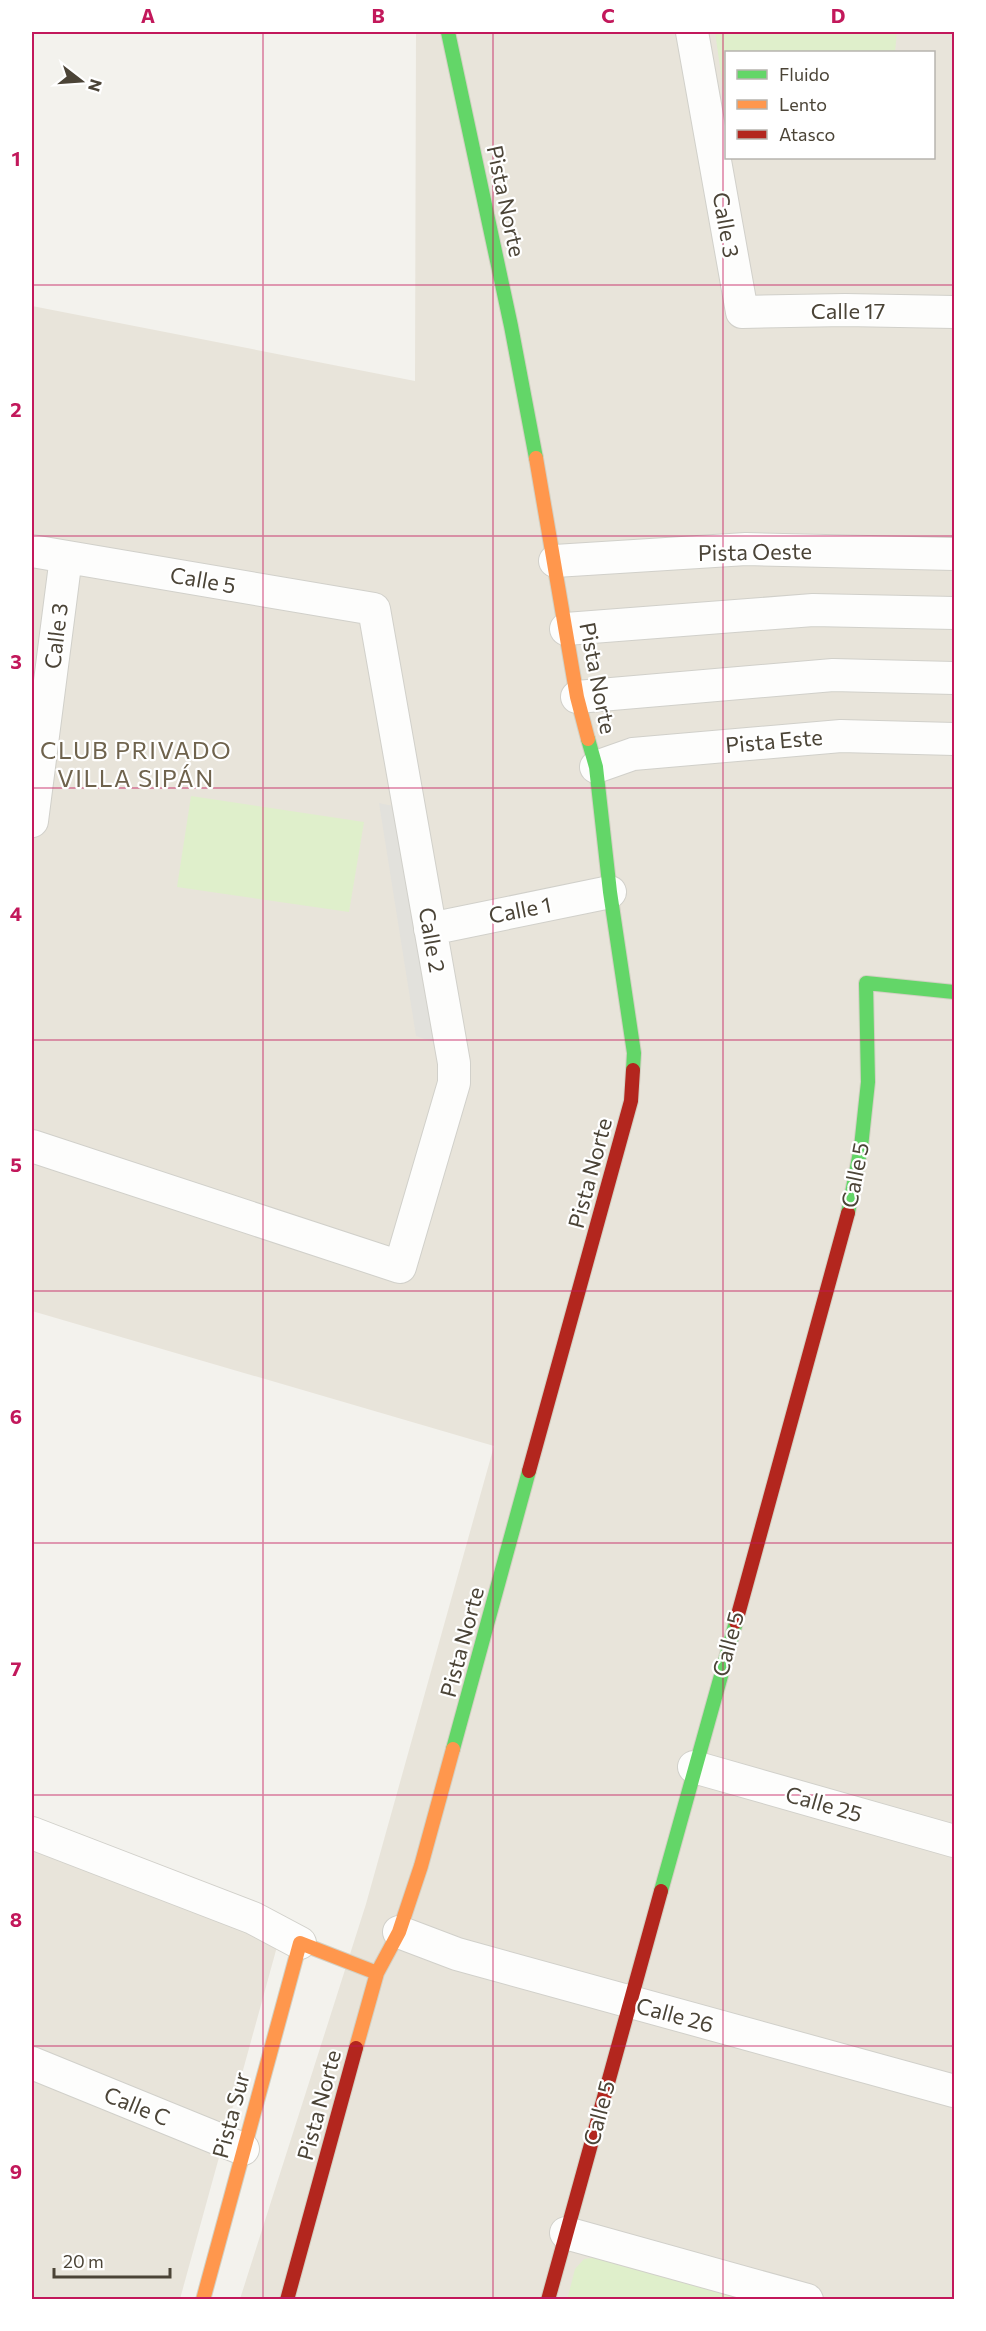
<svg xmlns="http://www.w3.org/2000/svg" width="986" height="2331" font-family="Commissioner,sans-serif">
  <rect width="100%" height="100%" fill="#f3f2ed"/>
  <path fill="#e8e4da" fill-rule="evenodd" d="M416,32H954V2299H240L366,1904L494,1446L32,1311V306L415,381ZM726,52H934V158H726Z
    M32,1849L278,1943L180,2299H32Z"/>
  <path fill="#dfefcb" d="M715,32H897L895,52H726V109Z
    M191,796L364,822L349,912L177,887Z
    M600,2257L752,2300H567L575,2269L584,2259Z"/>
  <path fill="#e2e1dc" d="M379,803L407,809L448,1047L416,1036Z"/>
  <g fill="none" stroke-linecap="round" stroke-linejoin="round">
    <g stroke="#d1d0ca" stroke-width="34">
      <path id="street" d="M692,32L742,312L845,310L954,312
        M32,551L374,609L454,1063V1083L400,1267L32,1146
        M555,561L746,549L954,554
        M566,629L813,610L954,613
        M577,697L833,675L954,678
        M596,767L633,754L841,736L954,739
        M32,821L66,557
        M430,929L610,892
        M694,1767L954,1841
        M32,1833L253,1918L300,1943
        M399,1932L457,1954L954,2091
        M32,2063L243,2149
        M566,2233L807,2300"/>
    </g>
    <g stroke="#d3d0c3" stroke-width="16">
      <path id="fast" d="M448,32L511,326L536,458
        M588,739L596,767L610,892L634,1053L633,1070
        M848,1213L861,1147L868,1082L866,983L954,992
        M453,1749L529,1471
        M661,1891L736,1622"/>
    </g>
    <g stroke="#d3d0c3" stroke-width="16">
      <path id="slow" d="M536,458L577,697L588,739
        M356,2048L377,1973L399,1932L421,1866L453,1749
        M203,2300L300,1943L377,1973"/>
    </g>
    <g stroke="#d3d0c3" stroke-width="16">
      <path id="jam" d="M529,1471L631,1101L633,1070
        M736,1622L848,1213
        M287,2300L356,2048
        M548,2300L661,1891"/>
    </g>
    <use href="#street" stroke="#fdfdfc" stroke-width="32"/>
    <use href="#fast" stroke="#63d668" stroke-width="14"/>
    <use href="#slow" stroke="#ff974d" stroke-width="14"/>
    <use href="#jam" stroke="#b3261e" stroke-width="14"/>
  </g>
  <path fill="none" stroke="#c2185b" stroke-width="1.5" stroke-opacity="0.55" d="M263,32V2300M493,32V2300M723,32V2300M32,285H954M32,536H954M32,788H954M32,1040H954M32,1291H954M32,1543H954M32,1795H954M32,2046H954"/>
  <g text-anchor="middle" stroke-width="4.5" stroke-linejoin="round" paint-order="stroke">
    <g font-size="22" fill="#4b4437" stroke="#fff">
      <text transform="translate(506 201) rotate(78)" y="8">Pista Norte</text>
      <text transform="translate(726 225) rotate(80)" y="8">Calle 3</text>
      <text x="848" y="319">Calle 17</text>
      <text transform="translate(755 552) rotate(-1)" y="8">Pista Oeste</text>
      <text transform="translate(203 580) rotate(10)" y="8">Calle 5</text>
      <text transform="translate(56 636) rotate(-83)" y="8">Calle 3</text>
      <text transform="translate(598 678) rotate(79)" y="8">Pista Norte</text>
      <text transform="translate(774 741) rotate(-5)" y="8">Pista Este</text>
      <text transform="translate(520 910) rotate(-11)" y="8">Calle 1</text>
      <text transform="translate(432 940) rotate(80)" y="8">Calle 2</text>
      <text transform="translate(590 1173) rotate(-75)" y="8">Pista Norte</text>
      <text transform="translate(855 1175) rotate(-79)" y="8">Calle 5</text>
      <text transform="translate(462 1642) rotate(-75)" y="8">Pista Norte</text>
      <text transform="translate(728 1644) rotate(-75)" y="8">Calle 5</text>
      <text transform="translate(824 1804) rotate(16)" y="8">Calle 25</text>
      <text transform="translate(675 2015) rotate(15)" y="8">Calle 26</text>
      <text transform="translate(319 2105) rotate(-75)" y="8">Pista Norte</text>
      <text transform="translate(137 2106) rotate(22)" y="8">Calle C</text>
      <text transform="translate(599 2113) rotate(-75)" y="8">Calle 5</text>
      <text transform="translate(231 2115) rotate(-75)" y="8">Pista Sur</text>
    </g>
    <g font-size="24" letter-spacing="1.5" fill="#6f634d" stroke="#fff">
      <text x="136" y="759">CLUB PRIVADO<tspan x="136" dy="28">VILLA SIPÁN</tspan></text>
    </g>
  </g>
  <rect width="986" height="2331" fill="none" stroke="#ffffff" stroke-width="66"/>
  <rect x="725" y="51" width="210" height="108" fill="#ffffff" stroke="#b7b4af" stroke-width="1.5"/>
  <rect x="737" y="70" width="30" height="9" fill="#63d668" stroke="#b7b4af" stroke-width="1.5"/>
  <text x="779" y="81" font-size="18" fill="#4b4437">Fluido</text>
  <rect x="737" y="100" width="30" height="9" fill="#ff974d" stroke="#b7b4af" stroke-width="1.5"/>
  <text x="779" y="111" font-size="18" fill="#4b4437">Lento</text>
  <rect x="737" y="130" width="30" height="9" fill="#b3261e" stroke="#b7b4af" stroke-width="1.5"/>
  <text x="779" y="141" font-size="18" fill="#4b4437">Atasco</text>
  <g transform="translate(81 81) rotate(107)" stroke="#ffffff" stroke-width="4.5" paint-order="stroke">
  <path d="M0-4.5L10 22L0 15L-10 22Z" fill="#4b4437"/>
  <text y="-9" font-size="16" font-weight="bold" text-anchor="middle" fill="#4b4437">N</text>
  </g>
  <path d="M54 2268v9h116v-9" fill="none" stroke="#4b4437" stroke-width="3"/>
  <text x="63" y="2268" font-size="18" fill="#4b4437" stroke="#ffffff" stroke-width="4.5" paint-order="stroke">20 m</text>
  <rect x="33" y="33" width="920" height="2265" fill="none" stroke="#c2185b" stroke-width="2"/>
  <g font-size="20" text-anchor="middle" font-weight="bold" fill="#c2185b">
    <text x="148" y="23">A</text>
    <text x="378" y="23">B</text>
    <text x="608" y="23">C</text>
    <text x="838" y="23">D</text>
    <text x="16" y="166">1</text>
    <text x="16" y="417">2</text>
    <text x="16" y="669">3</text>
    <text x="16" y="921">4</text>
    <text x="16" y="1172">5</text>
    <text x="16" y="1424">6</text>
    <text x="16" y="1676">7</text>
    <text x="16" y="1927">8</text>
    <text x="16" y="2179">9</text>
  </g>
</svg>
